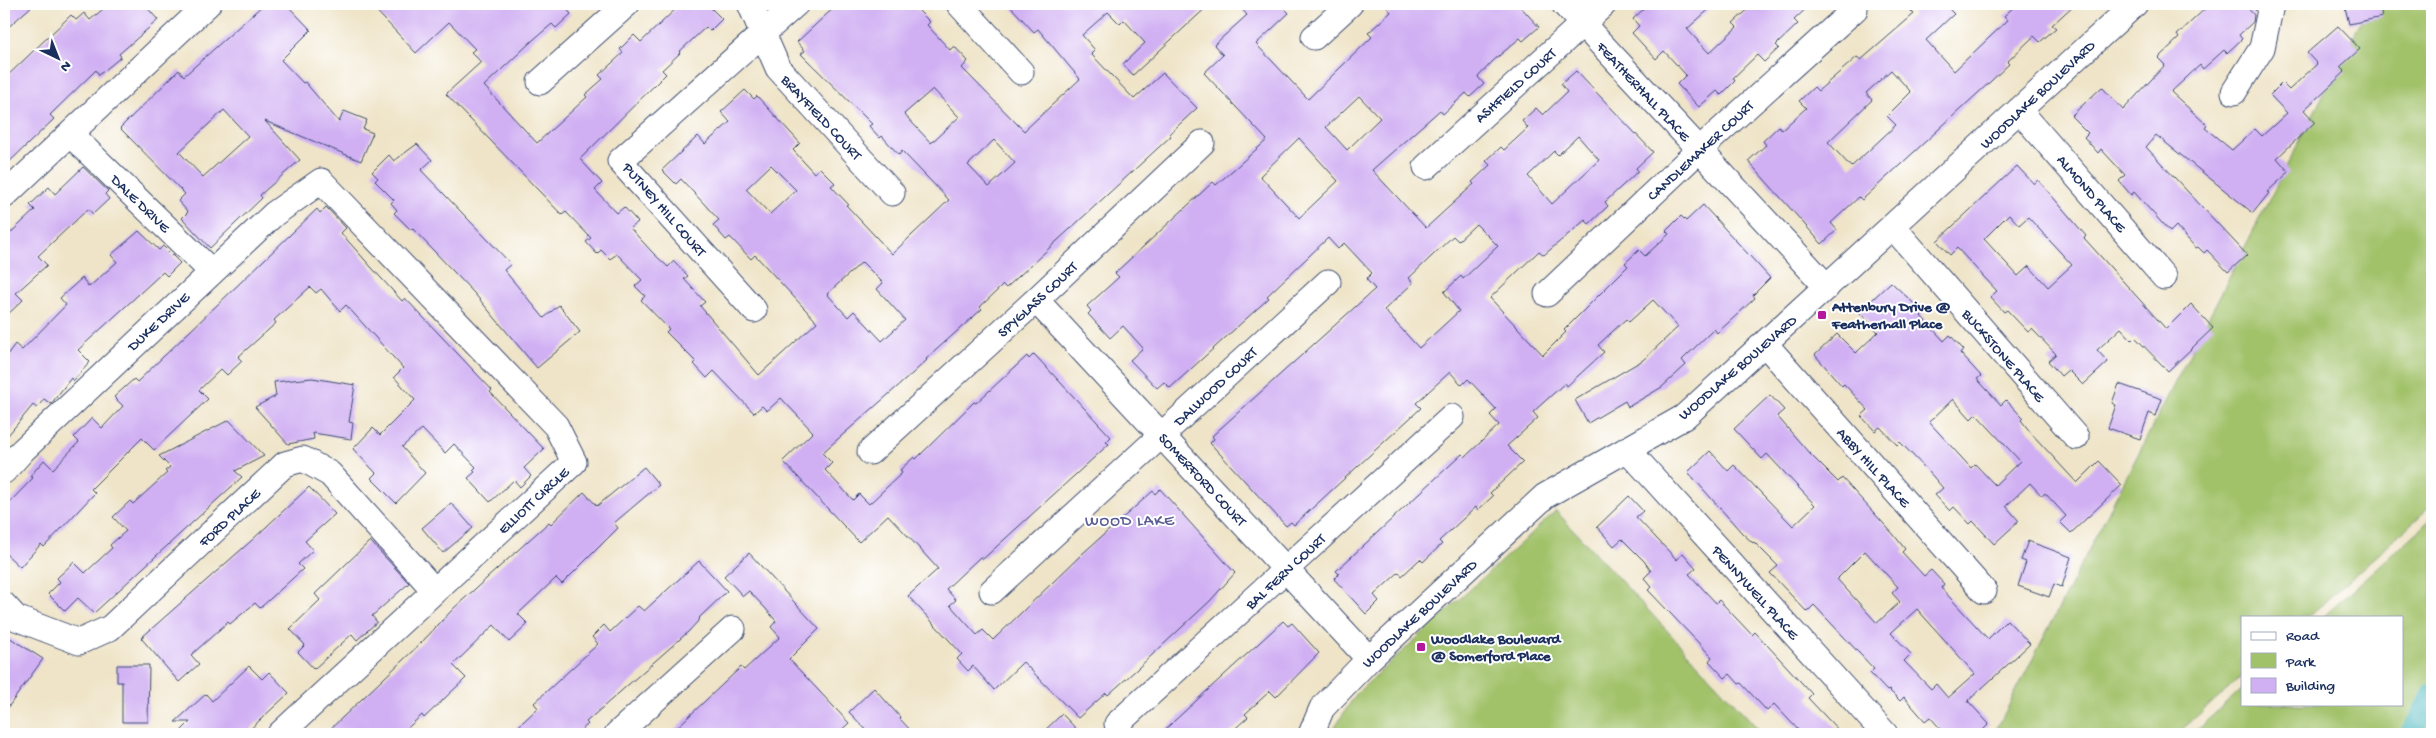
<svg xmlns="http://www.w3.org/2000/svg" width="2436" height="738" font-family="'Gochi Hand',sans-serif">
  <rect width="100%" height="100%" fill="#fff"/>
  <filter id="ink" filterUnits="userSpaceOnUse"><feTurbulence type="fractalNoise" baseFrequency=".02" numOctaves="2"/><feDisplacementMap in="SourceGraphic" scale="10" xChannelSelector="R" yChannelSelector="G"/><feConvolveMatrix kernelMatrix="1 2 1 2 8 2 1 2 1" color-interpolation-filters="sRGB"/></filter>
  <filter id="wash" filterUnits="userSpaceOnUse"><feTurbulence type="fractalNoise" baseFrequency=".0096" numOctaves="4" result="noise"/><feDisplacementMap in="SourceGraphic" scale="20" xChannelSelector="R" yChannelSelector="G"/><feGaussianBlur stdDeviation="1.12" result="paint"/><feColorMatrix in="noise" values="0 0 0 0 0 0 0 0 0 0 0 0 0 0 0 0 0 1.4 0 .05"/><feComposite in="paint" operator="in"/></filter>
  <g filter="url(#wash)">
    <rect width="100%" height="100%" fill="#efe4c8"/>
    <path fill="#a2c26a" stroke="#5e7864" d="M2370,4H2432V505L2308,617H2242V676L2177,734H1994Z
      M1556,511L1763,734H1330L1357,693Z
      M2432,518V734H2192L2242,689V704H2402V617H2323Z"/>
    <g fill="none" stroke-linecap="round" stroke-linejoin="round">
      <path stroke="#43b3ba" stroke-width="21" d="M2411,734L2432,694"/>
    </g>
    <g id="blocks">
      <path fill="#d0b0f3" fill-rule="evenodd" d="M4,4H34L4,31Z
        M109,4H144L158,20L119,54L121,57L99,75L96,70L50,115L54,119L4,167V79L71,15L76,20L84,13L90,20Z
        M264,4H286L311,30L281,60L303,83L305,82L339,122L344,111L367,120L363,129L373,133L361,161L265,121L300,160L260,195L262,198L210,248L182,218L188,212L178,201L185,194L120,128L179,70L184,76ZM224,110L248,136L203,177L179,152Z
        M370,4H562L571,14L556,28L552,24L533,40L484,86L537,143L587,97L585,95L603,79L599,75L623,53L620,49L634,35L641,42L681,4H707L722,19L710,31L706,27L679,52L680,53L662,70L666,74L580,159L602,183L595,190L617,213L624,207L638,222L630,228L653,253L668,267L674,261L688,276L684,279L705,302L700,306L759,375L817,322L755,255L751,259L730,237L726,240L713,225L719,220L681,179L676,184L662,170L698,136L705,144L730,122L721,112L745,90L754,99L757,96L800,143L793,150L814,173L820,168L835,183L831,186L848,204L846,205L892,254L949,200L902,151L899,155L882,136L880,138L869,126L872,124L801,54L805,51L797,42L828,13L840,4H912L930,22L927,25L950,50L954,46L968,61L962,68L1024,131L1080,79L1038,29L1034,32L1008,4H1210L1133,75L1123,64L1145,43L1124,20L1120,24L1108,12L1082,35L1095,50L1091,54L1134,99L1163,73L1197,108L1169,134L1171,136L1006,288L1003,285L980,307L982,309L926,359L927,360L913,373L822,453L832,463L825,470L853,500L859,494L869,504L902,473L900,470L914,457L916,459L974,402L976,403L1027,356L1029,359L1034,354L1111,437L1106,442L1109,444L983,559L980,557L946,589L956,600L950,605L977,635L983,630L993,640L1082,554L1153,491L1155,494L1160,489L1235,573L1210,601L1136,670L1108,695L1106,693L1078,718L1023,662L994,690L973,666L968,671L957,659L962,654L908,596L938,569L919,548L888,515L859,542L783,461L813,432L781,398L767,411L762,406L754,413L714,371L707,378L694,364L696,362L666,332L669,329L641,300L645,296L635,286L642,280L617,254L610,259L601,250L597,254L586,242L591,238L566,212L562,215L446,94L481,62L471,52L475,49L449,22L416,53ZM933,89L959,117L931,143L904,114ZM994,140L1015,163L989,187L968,165ZM771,165L796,190L770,214L746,189ZM862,262L883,283L877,289L905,320L882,341L854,311L848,317L827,294Z
        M1237,4H1280L1289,13L1256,44L1308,99L1372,37L1368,33L1391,12L1384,4H1518L1539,27L1523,41L1520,38L1493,61L1478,77L1484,84L1470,97L1466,93L1443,114L1440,110L1372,170L1426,228L1474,184L1472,182L1490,165L1486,161L1501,147L1504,150L1528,128L1522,121L1536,108L1543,115L1567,92L1561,84L1576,71L1653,152L1636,168L1638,171L1605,202L1608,206L1589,224L1585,220L1544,255L1539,251L1490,298L1543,355L1566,332L1564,330L1628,266L1625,263L1639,250L1645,256L1669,234L1666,231L1681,216L1686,221L1703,205L1770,278L1753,295L1755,298L1740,312L1717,333L1714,329L1682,360L1686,365L1662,387L1628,407L1625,401L1588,423L1575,400L1643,360L1678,327L1653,300L1629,322L1626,319L1598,345L1604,352L1567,386L1565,383L1533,412L1538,418L1507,446L1523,462L1490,493L1493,496L1478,510L1476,507L1439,541L1442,544L1423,562L1420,559L1402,576L1399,572L1374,595L1379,601L1366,614L1334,579L1339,574L1336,571L1462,454L1465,457L1499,425L1490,415L1496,409L1468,379L1462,385L1450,372L1416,403L1421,408L1294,525L1291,522L1286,526L1210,443L1214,439L1212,436L1375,289L1366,279L1372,273L1344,243L1338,249L1328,238L1267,296L1269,298L1170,388L1164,382L1157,388L1130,360L1143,348L1123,326L1110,338L1088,314L1091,311L1087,306L1119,277L1115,273L1213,182L1216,185L1267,140L1204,73L1223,55L1214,45L1247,15ZM1359,96L1380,118L1347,150L1326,127ZM1578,136L1599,160L1552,204L1528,176L1554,151L1558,155ZM1299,138L1338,181L1299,218L1260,176ZM1476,224L1498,246L1463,279L1461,276L1444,292L1459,311L1419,348L1384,310L1413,283L1409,278L1453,236L1458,241Z
        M1649,4H1715L1687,29L1709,53L1737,27L1733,23L1754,4H1811L1794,20L1798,24L1776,45L1779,48L1764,62L1757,55L1733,78L1735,81L1721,95L1717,91L1699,107L1677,84L1686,75L1664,51L1656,59L1632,33L1639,26L1633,19Z
        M1904,4H1944L1954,14L1926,40L1954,71L2008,20L2004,16L2017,4H2075L2052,25L2056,28L2040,42L2034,36L2007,62L2009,64L1990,82L1862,200L1859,197L1831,223L1837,230L1822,244L1748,161L1766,145L1763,141L1779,126L1782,130L1806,108L1799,101L1814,87L1818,91L1857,57L1861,60L1914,14ZM1891,70L1911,92L1887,116L1896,125L1851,167L1828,142L1872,100L1866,93Z
        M2210,4H2244L2254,15L2253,22L2239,35L2242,39L2227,53L2224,50L2203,69L2200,65L2171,92L2207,125L2205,128L2232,150L2255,129L2262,136L2287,113L2270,95L2282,83L2289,90L2317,64L2307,53L2338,26L2360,49L2340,67L2345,72L2304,110L2315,122L2277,158L2289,172L2267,192L2269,193L2253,213L2156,135L2146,147L2247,255L2228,272L2207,250L2204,253L2198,247L2196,248L2176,226L2170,232L2134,192L2131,195L2119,181L2125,175L2101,149L2098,153L2084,137L2088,133L2071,116L2102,87L2123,110L2165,65L2158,58L2179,38L2177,35Z
        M2358,4H2379L2382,17L2349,24L2345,7Z
        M417,144L432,160L421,170L511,264L504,270L544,318L559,305L580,332L537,368L474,293L412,228L411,230L394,213L397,210L391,203L394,200L375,181L378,178L372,172L389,155L394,161Z
        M2017,166L2034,184L2038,180L2051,195L2086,236L2084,238L2166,329L2191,304L2213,328L2168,371L2135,337L2132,340L2121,328L2097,350L2108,362L2083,385L2068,370L2061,376L2048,361L2056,354L2032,329L2028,332L2007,310L2004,312L1990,297L1997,291L1957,248L1950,255L1937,241ZM2009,214L2019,225L2028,217L2072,265L2048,287L2029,266L2018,276L1984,239Z
        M83,167L108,191L105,194L109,199L93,214L88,209L38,256L47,265L16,293L23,300L4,318V239L35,210L30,205L49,187L55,194Z
        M326,207L346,228L341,233L372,268L402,301L405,298L492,390L490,392L544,449L524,468L531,476L520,487L514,480L490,502L468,478L475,472L473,470L476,467L454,444L445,453L422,429L402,447L425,473L396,503L371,478L376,473L353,449L373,428L380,435L415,400L394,377L403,368L346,305L340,311L321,289L316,293L310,287L274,320L276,323L238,357L242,361L227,375L221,369L199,390L208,399L154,450L142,438L91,489L95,493L44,547L41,544L20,567L4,552V508L33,478L30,476L44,460L53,469L79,442L74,437L92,418L102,428L123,406L114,397L134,379L137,382L317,209L320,213Z
        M139,231L159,250L163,246L180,263L167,276L163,272L78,350L90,362L73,381L71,378L51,404L44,399L37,408L33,405L4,440V359L15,344L22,350L66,305L60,298L82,278L89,287L117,262L111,255Z
        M1891,282L1924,313L1921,316L1944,341L1950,335L1963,349L1960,353L1981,376L1977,379L2001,405L2006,400L2023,418L2021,420L2031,433L2077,483L2099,461L2122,485L2071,533L2060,522L2066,516L2045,493L2042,496L2030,483L2006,506L2019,521L1994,544L1973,521L1970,524L1954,507L1950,511L1935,495L1943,488L1930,473L1900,442L1897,445L1880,427L1875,431L1861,416L1868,410L1844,384L1842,386L1815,355L1837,334L1856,353L1878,332L1859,312ZM1953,399L1971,419L1976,414L2020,461L1995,485L1975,464L1971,468L1929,422Z
        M312,378L355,385L349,422L353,423L351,439L313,433L314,439L288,444L255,407L276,396L274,382Z
        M2119,384L2162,399L2156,416L2149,413L2140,439L2108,428L2116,405L2112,403Z
        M1770,395L1784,410L1777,416L1809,453L1838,482L1842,478L1894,535L1905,549L1902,552L1924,576L1931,570L1944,584L1941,588L1988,639L2007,620L2030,644L1968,701L1989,724L1979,734H1945L1930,717L1925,721L1904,697L1900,701L1889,690L1887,691L1870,673L1874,669L1814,605L1807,612L1770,573L1778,566L1754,542L1753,543L1742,533L1688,472L1710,451L1728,471L1734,465L1793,526L1815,505L1767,454L1762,459L1734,429ZM1865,551L1898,587L1892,593L1900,602L1877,623L1837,579ZM1917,609L1975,674L1948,698L1936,684L1931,689L1904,661L1911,654L1891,633Z
        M229,420L264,456L235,471L242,477L94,613L78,598L65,611L48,594L60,582L57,578L74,562L85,573L112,548L110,545L126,531L113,517L130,501L133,504L167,473L165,471L170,467L159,456Z
        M644,467L659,485L614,523L618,528L562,584L556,578L518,614L528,624L509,642L494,625L453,665L466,678L424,718L422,715L401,734H325L422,642L454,608L549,522L551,524L584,492L597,506Z
        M309,487L335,514L305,541L313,550L298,564L303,569L260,608L255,603L230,624L228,622L191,655L199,664L179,682L141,638L251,541Z
        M1629,496L1643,511L1636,517L1677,560L1683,553L1696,568L1689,574L1716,603L1719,600L1752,635L1755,632L1812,694L1808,698L1842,734H1802L1774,704L1767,711L1741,683L1739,684L1730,674L1725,678L1709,661L1712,657L1648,590L1652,587L1644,578L1651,571L1644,561L1622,539L1614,546L1597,527Z
        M451,503L473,528L443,553L422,528Z
        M370,541L409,583L372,616L377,622L357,640L352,634L314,669L298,652L305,645L290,629L320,600L315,594Z
        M2028,541L2071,557L2062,587L2054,584L2049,597L2018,586L2026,562L2021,560Z
        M749,553L819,629L789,659L849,723L837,734H670L741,667L744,670L780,637L771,627L776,621L766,609L749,591L743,596L724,576Z
        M699,561L727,591L699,618L700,619L688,632L586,722L588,724L577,734H510L538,708L534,703L598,644L592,637L604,625L610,632L638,606L644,611Z
        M1283,621L1288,626L1292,623L1319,653L1276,697L1270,691L1245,714L1248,717L1229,734H1160Z
        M4,634L43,659L4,713Z
        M117,665H149L148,722H122V682H117Z
        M249,666L262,679L269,672L289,693L245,734H178L190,722H175L206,694L212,701Z
        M874,688L901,718L900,719L914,734H870L849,712Z
        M1062,714L1081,734H1041Z"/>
    </g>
  </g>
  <g filter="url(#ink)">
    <use href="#blocks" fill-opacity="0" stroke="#3b4a6e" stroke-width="1"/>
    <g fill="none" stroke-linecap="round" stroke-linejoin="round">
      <g stroke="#3b4a6e" stroke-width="27">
        <path id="minor" d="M750,4L778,68L892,193
          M959,4L1021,72
          M1564,4L1827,287
          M1314,37L1350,4
          M540,82L627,4
          M2234,92L2262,48L2270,10L2267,4
          M2019,110L2164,277
          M70,134L211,271
          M1426,167L1604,4
          M4,196L208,4
          M1893,227L2076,437
          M1547,294L1699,150L1855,9
          M1036,300L1369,659
          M754,310L620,161L796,4
          M1765,344L1984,591
          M1627,449L1885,734
          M870,452L1036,300L1202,143
          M4,471L23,450L274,214L321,181L556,426L574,462L280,734
          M992,591L1328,282
          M4,605L16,618L79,642L110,628L285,464L303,459L330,474L434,590
          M1117,724L1452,417
          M617,734L733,629
          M1311,734L1322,708L1369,659L1545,496L1684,417L2135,4"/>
      </g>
      <use href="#minor" stroke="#fff" stroke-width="25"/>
    </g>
  </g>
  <g fill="#b5179e" stroke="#fff" stroke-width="2">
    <rect x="1817" y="310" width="10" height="10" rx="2.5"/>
    <rect x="1416" y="642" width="10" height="10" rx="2.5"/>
  </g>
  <g text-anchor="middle" stroke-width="4" stroke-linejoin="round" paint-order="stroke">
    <g font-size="15" fill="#1b2f5e" stroke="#fff">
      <text transform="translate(1515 85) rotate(-42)" y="5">ASHFIELD COURT</text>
      <text transform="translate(1644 91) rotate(47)" y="5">FEATHERHALL PLACE</text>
      <text transform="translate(2037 94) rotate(-43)" y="5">WOODLAKE BOULEVARD</text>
      <text transform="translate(822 117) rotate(47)" y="5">BRAYFIELD COURT</text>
      <text transform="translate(1700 150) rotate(-43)" y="5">CANDLEMAKER COURT</text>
      <text transform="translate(2092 193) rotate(49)" y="5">ALMOND PLACE</text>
      <text transform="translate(141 203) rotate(44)" y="5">DALE DRIVE</text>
      <text transform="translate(665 209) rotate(49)" y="5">PUTNEY HILL COURT</text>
      <text transform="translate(1037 299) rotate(-43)" y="5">SPYGLASS COURT</text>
      <text transform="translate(158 321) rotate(-43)" y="5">DUKE DRIVE</text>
      <text transform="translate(2004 355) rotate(49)" y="5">BUCKSTONE PLACE</text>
      <text transform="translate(1737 367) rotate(-41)" y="5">WOODLAKE BOULEVARD</text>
      <text transform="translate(1215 386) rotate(-43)" y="5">DALWOOD COURT</text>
      <text transform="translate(1874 467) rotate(48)" y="5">ABBY HILL PLACE</text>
      <text transform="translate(1203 479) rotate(47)" y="5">SOMERFORD COURT</text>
      <text transform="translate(533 500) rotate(-43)" y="5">ELLIOTT CIRCLE</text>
      <text transform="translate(229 517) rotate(-43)" y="5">FORD PLACE</text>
      <text transform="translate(1285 571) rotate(-43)" y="5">BAL FERN COURT</text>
      <text transform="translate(1756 592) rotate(48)" y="5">PENNYWELL PLACE</text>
      <text transform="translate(1419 613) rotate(-43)" y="5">WOODLAKE BOULEVARD</text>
    </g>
    <g font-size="15" font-weight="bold" fill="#1b2f5e" stroke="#fff" text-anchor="start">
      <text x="1832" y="311">Attenbury Drive @<tspan x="1832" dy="17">Featherhall Place</tspan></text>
      <text x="1431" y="643">Woodlake Boulevard<tspan x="1431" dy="17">@ Somerford Place</tspan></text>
    </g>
    <g font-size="16" letter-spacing="1" fill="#5a5c92" stroke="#fff">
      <text x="1130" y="525">WOOD LAKE</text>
    </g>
  </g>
  <rect width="2436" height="738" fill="none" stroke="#fff" stroke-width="20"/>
  <rect x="2241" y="616" width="162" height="90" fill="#ffffff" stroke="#a4acbf"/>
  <rect x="2251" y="632" width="25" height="8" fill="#ffffff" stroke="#a4acbf"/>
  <text x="2286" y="640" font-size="15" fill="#1b2f5e">Road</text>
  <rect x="2251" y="653" width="25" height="15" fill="#a2c26a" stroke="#a4acbf"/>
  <text x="2286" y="666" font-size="15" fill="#1b2f5e">Park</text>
  <rect x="2251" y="678" width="25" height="15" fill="#d0b0f3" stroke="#a4acbf"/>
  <text x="2286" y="690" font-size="15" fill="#1b2f5e">Building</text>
  <g transform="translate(58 58) rotate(137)" stroke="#ffffff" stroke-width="4" paint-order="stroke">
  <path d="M0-4L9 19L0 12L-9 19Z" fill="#1b2f5e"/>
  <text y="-8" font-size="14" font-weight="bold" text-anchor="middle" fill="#1b2f5e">N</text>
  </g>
</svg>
